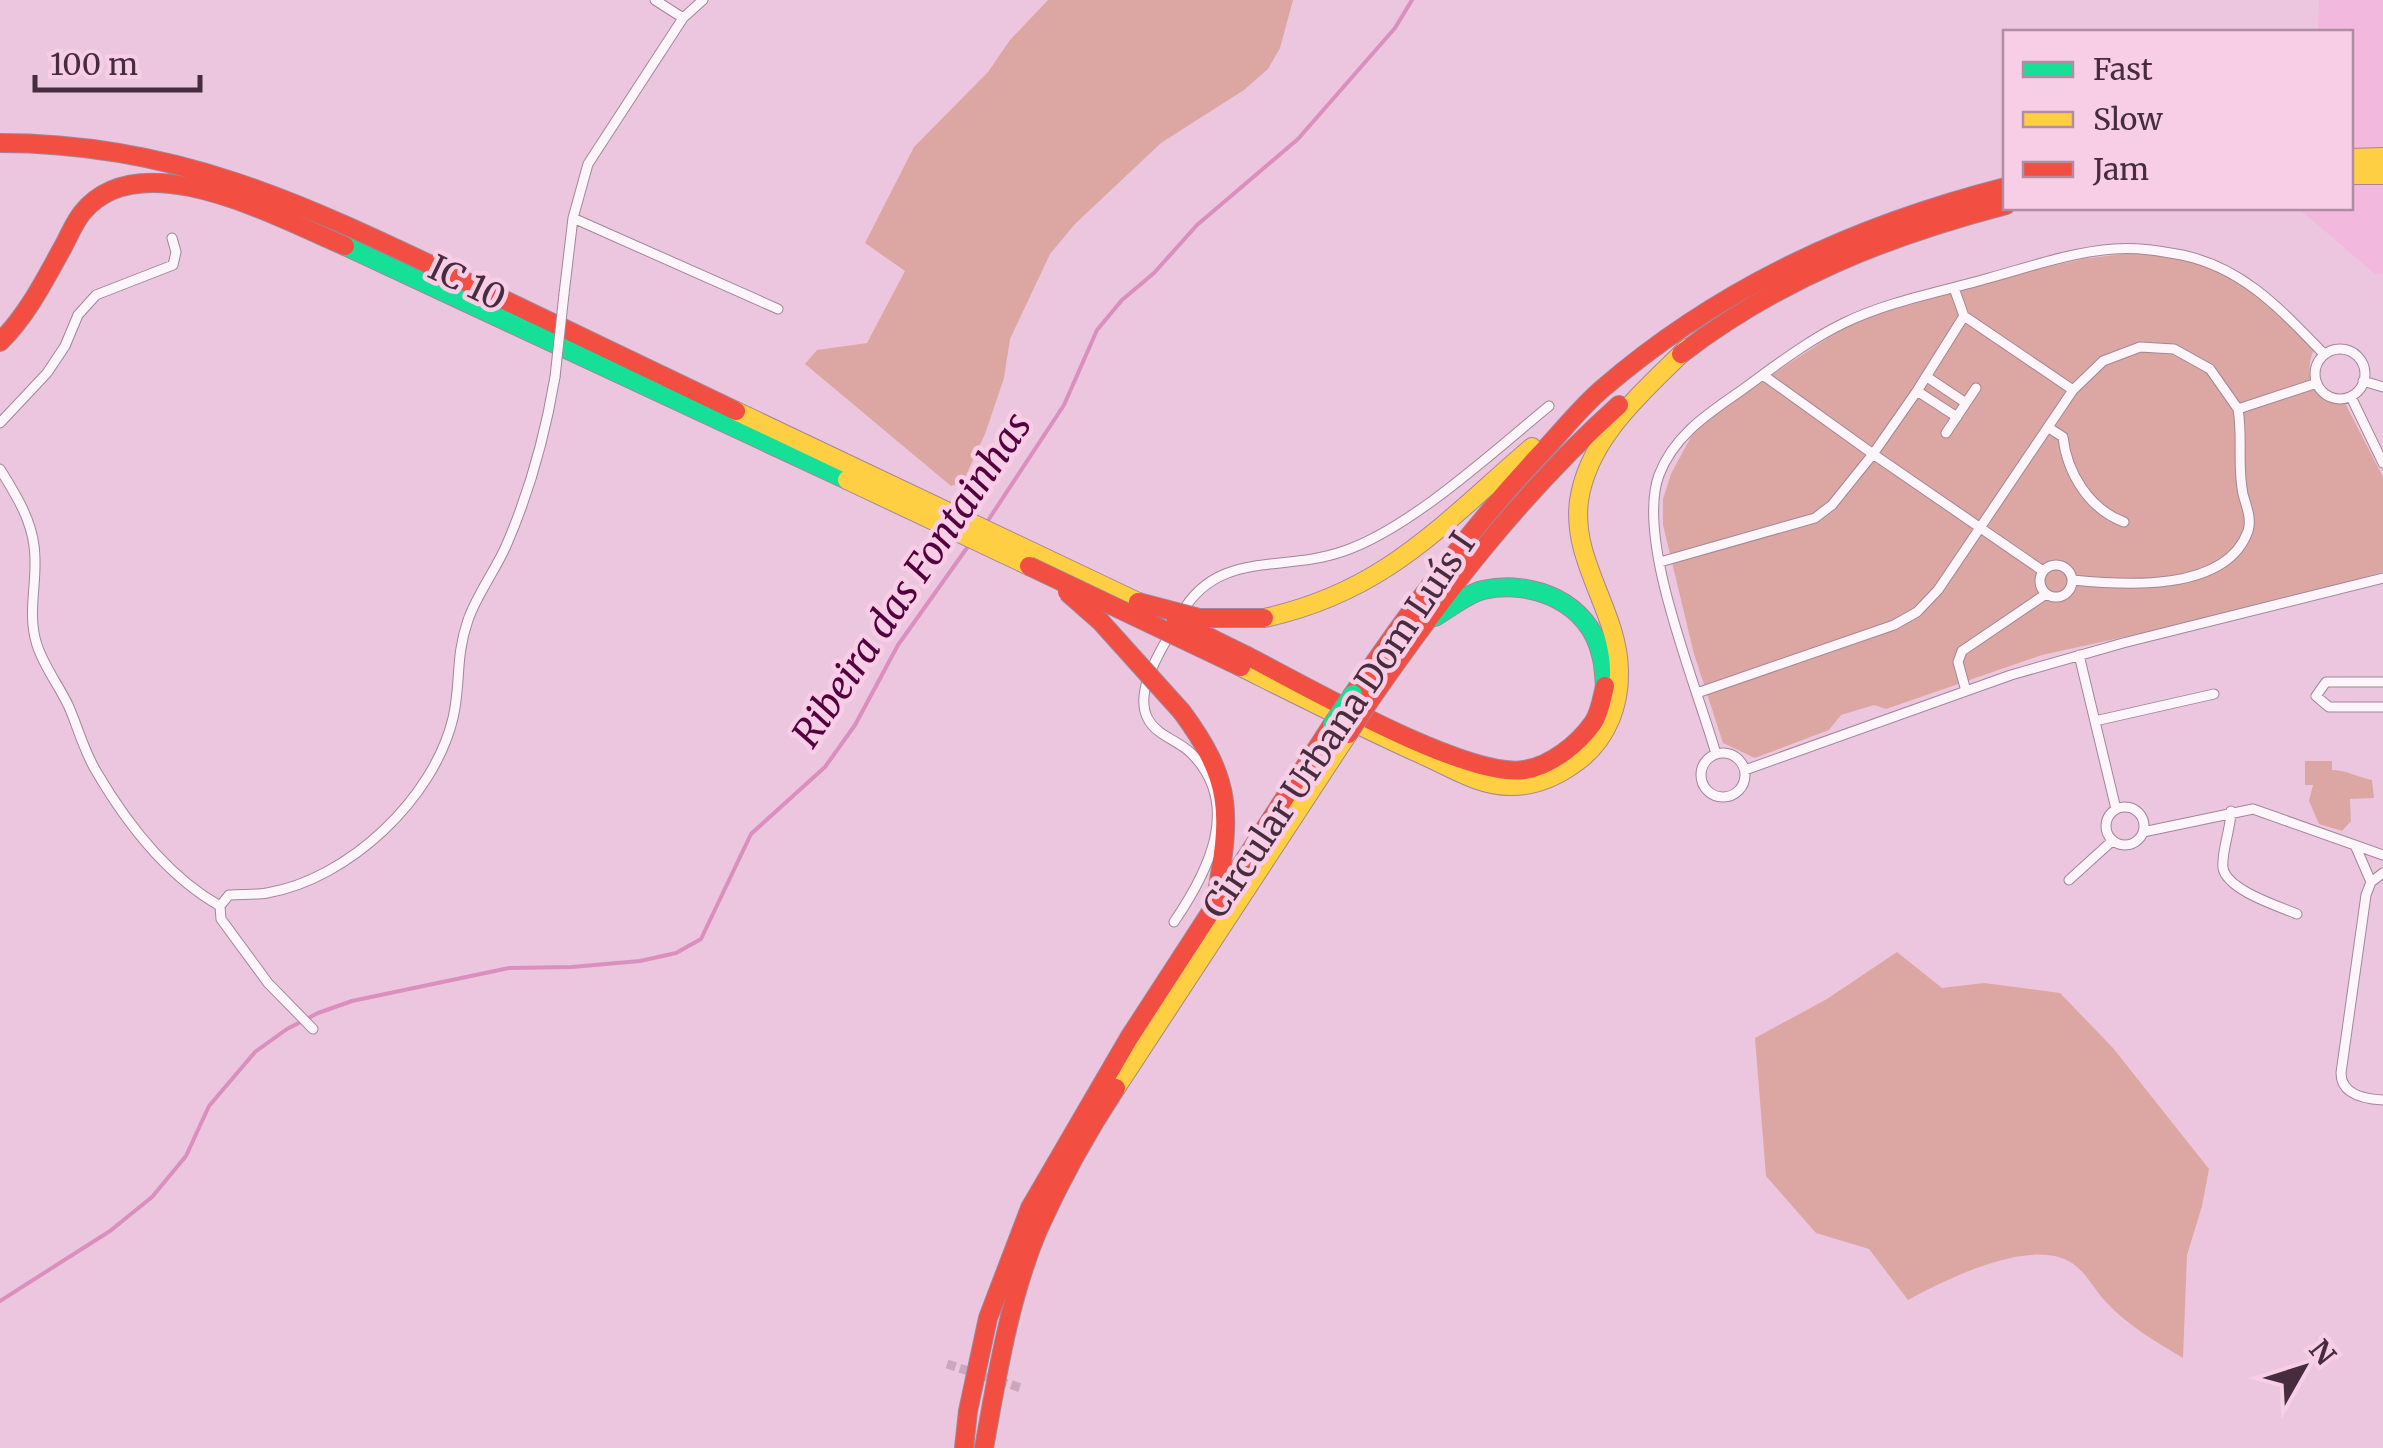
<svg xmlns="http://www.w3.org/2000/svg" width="2383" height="1448" font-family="Merriweather,serif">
  <rect width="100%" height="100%" fill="#ecc6de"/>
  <path fill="#f2b8dd" d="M2319,0H2383V148L2351,149L2350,32H2318Z
    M2351,185H2383V274H2375L2298,208H2350Z"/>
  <path fill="#dca7a3" d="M1048,0H1293L1280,48L1268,69L1244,90L1161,143L1075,224L1050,254L1010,339L1004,378L985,434L963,482L951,486L805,364L817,350L867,343L905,271L865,243L914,147L988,72L1010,40Z
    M2138,252C2222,260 2258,291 2315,348C2301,372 2315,407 2345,403L2383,477V572L2261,607L2042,655L1886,709L1874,705L1841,715L1829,730L1755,758L1723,743L1694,654L1663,525V499L1671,474L1693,433L1731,401L1845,327L1885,312L2025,272L2083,259Z
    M2305,761H2332V770C2346,770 2357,777 2372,780L2374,798L2350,799L2351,821L2342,831L2319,824L2309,801L2313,785H2305Z
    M1897,952L1942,988L1984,983L2060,993L2113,1048L2209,1169L2202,1206L2187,1255L2183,1358C2157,1342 2128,1326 2107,1303C2096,1292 2089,1277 2077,1267C2038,1232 1945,1280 1908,1300L1869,1249L1816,1233L1766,1176L1755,1038L1827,999Z"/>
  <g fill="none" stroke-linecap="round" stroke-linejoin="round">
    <path stroke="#da8fbf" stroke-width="4" d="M987,522L1064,405L1097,330L1122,300L1154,273L1197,225L1298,139L1395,28L1412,0
      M0,1301L110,1231L152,1197L186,1156L209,1106L255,1052L287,1029L318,1013L352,1001L509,968L572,967L640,961L676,953L701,939L751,834L825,767L855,725L898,645L969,545"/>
    <path stroke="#cba7be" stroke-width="9" stroke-dasharray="9 4.5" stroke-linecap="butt" d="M947,1364L1024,1389"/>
    <g stroke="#a28698" stroke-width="11">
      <path id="street" d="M655,0L683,18
        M573,218L778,309
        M1954,288L1964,316
        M564,294L573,218L588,164L683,18L703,0
        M2315 374a25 25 0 1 1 50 0a25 25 0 1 1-50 0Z
        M1927,377L1966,403
        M2363,381L2383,387
        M1917,391L1957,417
        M2351,397L2383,463
        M0,423L47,373L65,346L78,315L96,295L173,265L176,252L172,238
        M2049,428L2063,437C2067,473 2089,509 2124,522
        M1946,433L1976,388
        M0,469C14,492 31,518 34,546C39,579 26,611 37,645C44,667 60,687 69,707C78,728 84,751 96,771C127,824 167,876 220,906
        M1660,562L1815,518L1832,505L1873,454L1763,375
        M2040 581a16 16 0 1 1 32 0a16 16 0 1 1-32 0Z
        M2043,571L1873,454L1917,391L1964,316L2073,390
        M2073,580C2123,585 2226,593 2248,531C2252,518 2246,506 2243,494C2237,466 2243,437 2238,409L2317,383
        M1181,614C1218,549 1282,573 1344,551C1411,528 1493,452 1549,406
        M1171,632C1158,655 1134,693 1148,719C1157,736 1178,740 1191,753C1243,805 1208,872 1174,922
        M2079,655L2116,809
        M2383,682H2326L2316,696L2329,707H2383
        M1966,691L1958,662L1962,651L2046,594
        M1697,693L1894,625L1917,612L1938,590L2073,390L2103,361L2140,347L2174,349L2210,369L2238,409
        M2095,721L2214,694
        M1701 775a22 22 0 1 1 44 0a22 22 0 1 1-44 0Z
        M1716,754C1697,686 1635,540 1659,475C1674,435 1709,413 1742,390C1775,366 1807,341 1844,323C1889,301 1941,292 1989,278C2029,267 2072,252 2114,249C2137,247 2160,251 2182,255C2244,268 2281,310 2323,353
        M1745,770L2011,675L2123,643L2383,578
        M2106 826a19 19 0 1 1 38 0a19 19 0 1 1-38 0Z
        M2231,811C2231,828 2221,853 2223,868C2227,890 2278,906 2297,914
        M2143,832L2253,809L2383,855
        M2355,845L2371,882
        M2383,873L2371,882L2366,895L2341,1073C2341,1095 2365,1099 2383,1100
        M2069,880L2112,841
        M313,1029L268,983L221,919L220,906L229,895C241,894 255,895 267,893C349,879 434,798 453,718C461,685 455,657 468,620C477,594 495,571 506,546C530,491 545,436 555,377"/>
    </g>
    <g stroke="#a28698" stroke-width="20">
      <path id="fast" d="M345,246L847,480
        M1435,617C1450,608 1467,594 1483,590C1532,579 1589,602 1601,655C1604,665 1604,676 1605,686"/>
    </g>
    <g stroke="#a28698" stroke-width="20">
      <path id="slow" d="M2350,158L2383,157
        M2350,175H2383
        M736,411L1138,602
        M847,480L1029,566
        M1264,618C1385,592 1442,524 1532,447
        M1241,667C1303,698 1364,729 1427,757C1453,769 1482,787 1512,786C1538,786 1562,774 1582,758C1608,736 1620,704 1619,670C1618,611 1571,561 1579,501C1588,437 1644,391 1687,348
        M1116,1088L1348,734"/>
    </g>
    <g stroke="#a28698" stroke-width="20">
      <path id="jam" d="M0,143C181,143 309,207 469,283C558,326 647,368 736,411
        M0,342C28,314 44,281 63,247C69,236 74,223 82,213C140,140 280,219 345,246
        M1681,354C1779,279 1887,236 2006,205
        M1247,656C1304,685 1466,779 1524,770C1551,766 1578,744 1593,723C1600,713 1602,698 1605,686
        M1353,694C1411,608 1473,525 1545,449C1564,429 1581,407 1602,389C1720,287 1857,225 2006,187
        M1368,703C1443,595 1521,493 1619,405
        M1182,712C1232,780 1231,812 1217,893
        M964,1448L968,1411L988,1318L1030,1208L1129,1038L1332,725
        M984,1448C997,1376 1009,1299 1038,1230C1060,1181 1087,1132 1116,1088"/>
    </g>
    <use href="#street" stroke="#fcf6fa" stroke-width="9"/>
    <use href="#fast" stroke="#16e098" stroke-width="18"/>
    <use href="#slow" stroke="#ffcf43" stroke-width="18"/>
    <use href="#jam" stroke="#f24e42" stroke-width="18"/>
    <g stroke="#a28698" stroke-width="11" stroke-linecap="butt">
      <path id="street-bridge" d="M555,377L564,294"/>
    </g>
    <g stroke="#a28698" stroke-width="20" stroke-linecap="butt">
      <path id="fast-bridge" d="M1332,725L1353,694"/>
    </g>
    <g stroke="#a28698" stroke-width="20" stroke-linecap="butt">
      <path id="jam-bridge" d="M1029,566L1241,667
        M1067,592L1101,622L1182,712
        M1138,602L1199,618H1264
        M1176,621L1247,656
        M1348,734L1368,703"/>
    </g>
    <use href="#street-bridge" stroke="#fcf6fa" stroke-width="9"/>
    <use href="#fast-bridge" stroke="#16e098" stroke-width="18"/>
    <use href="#jam-bridge" stroke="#f24e42" stroke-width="18"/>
  </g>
  <g text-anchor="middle" stroke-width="9" stroke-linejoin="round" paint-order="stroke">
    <g font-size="35" fill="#462c3d" stroke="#f8cee7">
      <text transform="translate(467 283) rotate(26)" y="12">IC 10</text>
      <text transform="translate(1339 725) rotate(-56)" y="12">Circular Urbana Dom Luís I</text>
    </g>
    <g font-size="38" font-style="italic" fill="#54003f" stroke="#f8cee7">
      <text transform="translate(912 580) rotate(-56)" y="13">Ribeira das Fontainhas</text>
    </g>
  </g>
  <rect x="2003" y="30" width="350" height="180" fill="#f8cee7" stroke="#b18da3" stroke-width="2.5"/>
  <rect x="2023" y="62" width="50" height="15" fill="#16e098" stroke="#b18da3" stroke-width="2.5"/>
  <text x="2093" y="80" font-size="30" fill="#462c3d">Fast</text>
  <rect x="2023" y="112" width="50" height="15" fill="#ffcf43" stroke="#b18da3" stroke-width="2.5"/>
  <text x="2093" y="130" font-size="30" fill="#462c3d">Slow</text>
  <rect x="2023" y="162" width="50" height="15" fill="#f24e42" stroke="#b18da3" stroke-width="2.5"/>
  <text x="2093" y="180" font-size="30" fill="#462c3d">Jam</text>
  <g transform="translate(2303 1368) rotate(51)" stroke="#f8cee7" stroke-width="8" paint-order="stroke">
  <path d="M0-8L18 38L0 25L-18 38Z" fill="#462c3d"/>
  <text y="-15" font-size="28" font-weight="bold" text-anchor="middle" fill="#462c3d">N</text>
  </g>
  <path d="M35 75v15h165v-15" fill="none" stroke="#462c3d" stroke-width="5"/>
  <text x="50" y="75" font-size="30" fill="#462c3d" stroke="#f8cee7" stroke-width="8" paint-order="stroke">100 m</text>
</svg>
